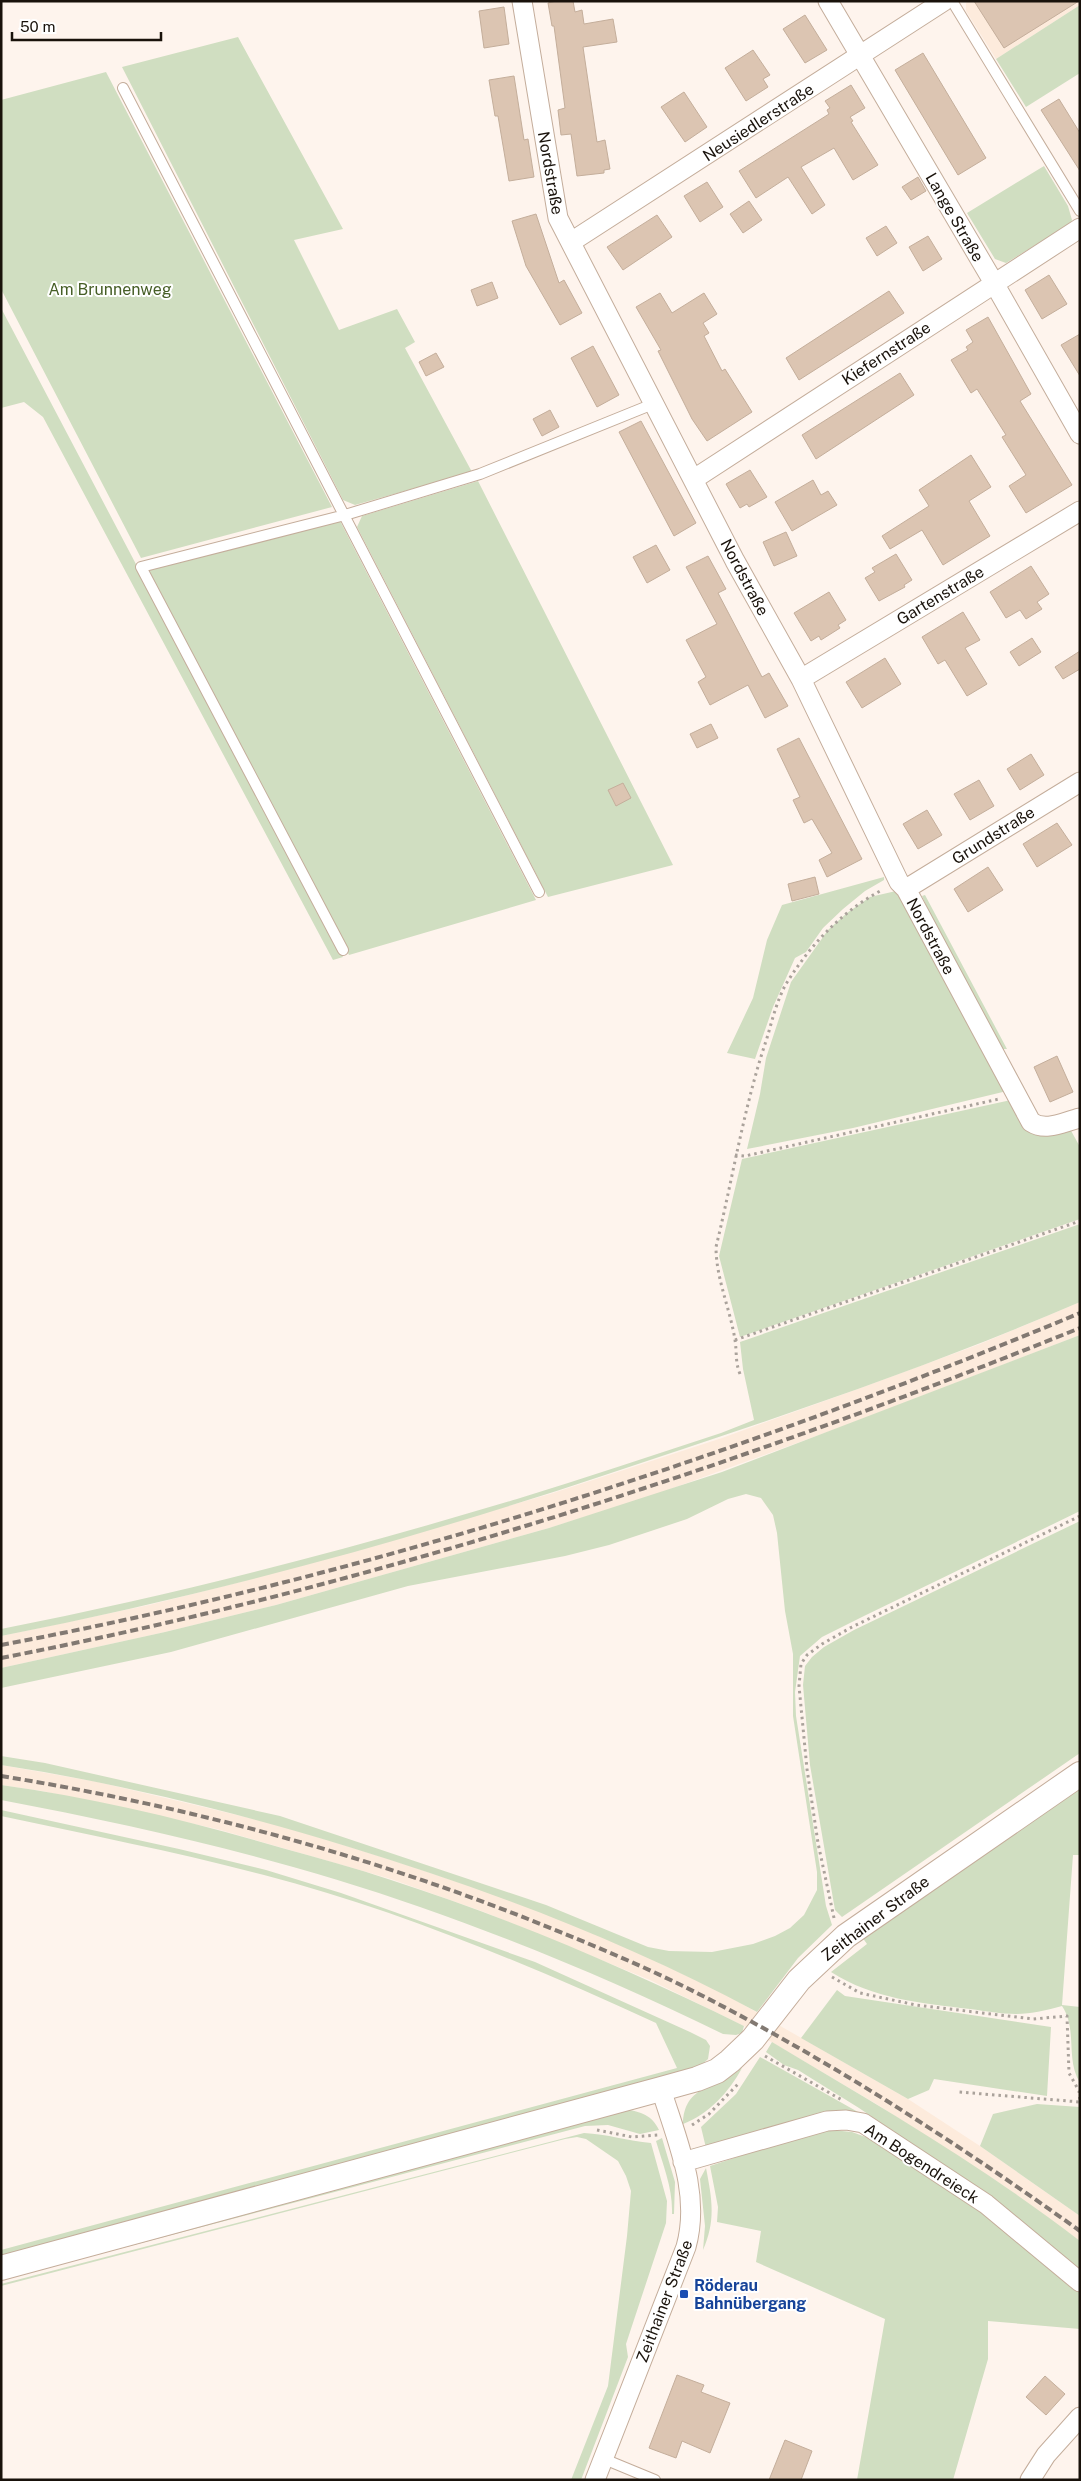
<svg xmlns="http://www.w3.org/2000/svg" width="1081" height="2481" font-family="'Public Sans',sans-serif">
  <rect width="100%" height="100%" fill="#fef4ed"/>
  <path fill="#fdebdc" d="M968,1H1080V5L996,59L966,11V3Z
    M1080,1302V1335L844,1426L643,1499L549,1528L276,1605L165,1632L1,1668V1636L149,1605L240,1582L550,1494L722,1438L855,1390L980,1344Z
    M1,1765L98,1782L279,1825L398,1862L493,1894L596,1933L721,1992L908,2099L980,2146L1080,2216V2241L1007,2188L878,2105L744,2026L650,1980L484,1912L391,1879L217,1829L42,1791L1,1785Z"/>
  <path fill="#d0dec1" d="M1080,5V73L1026,107L996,59Z
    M238,37L343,229L294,240L339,330L397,309L415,342L405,348L472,472L355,505L343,500L122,67Z
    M106,72L332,507L141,558L1,289V100Z
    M1044,166L1068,206L1072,220L1070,224L1006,263L995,259L967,213Z
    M1,308L343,957L333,960L43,417L24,402L1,408Z
    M478,481L673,865L548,897L357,527L362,516Z
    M340,521L536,900L349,955L147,571Z
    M884,877V880L865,891L843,909L823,928L806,952L795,958L773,1007L755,1059L727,1053L753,998L767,940L782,905Z
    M896,891L911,912L1007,1091L853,1128L747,1149L760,1094L766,1058L791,982L828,930L847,913L870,897Z
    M925,895L1007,1049H1000L922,907L926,905L922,896Z
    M1011,1100L1028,1130L1039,1136L1069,1127L1080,1147V1219L740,1337L719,1256L742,1159Z
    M1080,1224V1302C925,1369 765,1422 605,1475C407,1541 206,1596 1,1636V1629C175,1595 347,1550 517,1499C585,1478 653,1455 721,1433L754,1420L743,1369L740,1342Z
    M1080,1335V1511L864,1616L822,1637L800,1656L795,1692L796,1716L826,1906L832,1925L798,1958L757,2012C627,1942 490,1890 349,1847C234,1812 119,1783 1,1765V1756L45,1763L280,1816L546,1905L648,1947L669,1951L712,1952L753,1944L775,1936L790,1928L804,1915L817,1890V1872L793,1716V1654L785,1611L777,1533L773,1515L761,1498L746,1494L728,1499L687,1519L609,1545L565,1556L408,1586L171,1652L1,1688V1668L165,1632L276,1605L549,1528L722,1472Z
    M1080,1521V1753L842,1917L835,1910L810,1765L803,1685L805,1666L812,1657L824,1647L854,1630Z
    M1,1785C96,1798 190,1821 282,1848C318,1858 355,1868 391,1880C512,1919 630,1970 744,2026L742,2033L736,2035L723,2034C625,1986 523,1943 420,1907C284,1859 143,1827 1,1800Z
    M1080,1785V1855H1073L1062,2005L1080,2007V2083C1065,2058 1078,2030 1062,2006C1047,2010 1032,2014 1016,2014C1001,2014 986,2011 970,2009C921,2003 873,1999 831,1972L867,1944L862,1937Z
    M1,1810L179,1849L266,1870L341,1893L535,1962L690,2032L706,2040L710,2046L708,2059L698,2068L1,2259V2250L677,2068L656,2023C529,1965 399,1910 264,1875C177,1852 89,1835 1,1816Z
    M837,1990L845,1996L1051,2027L1047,2096L934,2079L929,2090L908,2099L801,2038Z
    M772,2042C876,2104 983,2166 1080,2241V2270L990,2197L859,2108L798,2070L784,2065L766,2052Z
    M760,2057L858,2112H842L706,2148L701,2127L736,2094Z
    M742,2068C729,2092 709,2114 683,2124C684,2085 716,2088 742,2068Z
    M1037,2104L1080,2107V2216L980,2146L993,2114Z
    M625,2109C641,2112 652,2115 659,2130L640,2134L608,2125L585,2126L1,2280V2277Z
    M832,2130L852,2132L871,2139L982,2211L1080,2291V2329L988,2321V2359L953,2480H857L885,2319L756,2262L761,2231L717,2222L718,2207L710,2166L806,2134Z
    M584,2133C607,2134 628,2141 651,2143L667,2201L666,2223L626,2344L628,2357L581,2480H571L608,2386L627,2236L631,2191L626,2176L618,2161L586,2139L577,2137L565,2139L1,2286V2284Z
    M662,2138L675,2182L674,2214H672C673,2189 663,2165 656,2141Z
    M706,2168C712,2199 716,2220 703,2250L705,2226L700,2179Z"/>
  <path fill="#dcc5b2" stroke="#c4ae9b" d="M556,1H573L575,12L582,10L584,24L613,19L617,42L583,47L597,142L605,140L610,169L604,170V173L577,176L571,134L561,135L558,110L565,108L554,26H552L548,3Z
    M974,1H1079L1004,48Z
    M504,7L509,44L484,48L479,11Z
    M805,15L827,50L805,63L783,29Z
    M753,50L770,75L763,79L768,87L746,101L725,68Z
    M923,53L986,158L958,175L895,70Z
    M514,76L524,140L528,139L534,177L509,181L498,116H495L489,80Z
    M851,85L865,108L850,117L853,121L851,122L878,165L853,180L834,148L801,167L825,205L812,214L788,177L756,198L739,171L829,114L827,110L830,108L825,101Z
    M684,92L707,127L685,142L661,107Z
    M1059,99L1080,133V171L1041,110Z
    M918,177L926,191L911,200L902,187Z
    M707,182L723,207L700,222L684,196Z
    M749,201L762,220L743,233L730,214Z
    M536,214L559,283L564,280L582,313L560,325L526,266L512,221Z
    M657,215L672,237L623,270L607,247Z
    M886,226L897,243L877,256L866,238Z
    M928,236L942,259L923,271L909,247Z
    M1049,275L1067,304L1042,319L1025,290Z
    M492,282L498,298L477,306L471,290Z
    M889,291L904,313L799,380L786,358Z
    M660,293L672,313L704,293L717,314L703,323L709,333L704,336L722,371L725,369L752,412L707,441L692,419L658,351L661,350L636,307Z
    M988,317L1031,394L1020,401L1072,485L1026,513L1009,486L1026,475L1002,437L1006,435L977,389L971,393L951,360L968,350L966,347L973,342L966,330Z
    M1080,334V376L1061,345Z
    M593,346L619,395L597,407L571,358Z
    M436,353L444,367L426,376L419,362Z
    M900,373L914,395L816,459L802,435Z
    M550,410L559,427L542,436L533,419Z
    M641,421L696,523L674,536L619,432Z
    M971,455L991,487L969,501L990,536L943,565L922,530L890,549L882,536L929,506L919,490Z
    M750,470L767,497L749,507L747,504L740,508L726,484Z
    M813,480L821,495L828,491L837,505L792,531L775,502Z
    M786,532L797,556L774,566L763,542Z
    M656,545L670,570L647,583L633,557Z
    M896,554L912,580L904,585L905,587L879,601L865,578L875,572L872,568Z
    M708,556L726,589L718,593L762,677L769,673L788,706L765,718L748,685L710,705L698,682L706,677L686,640L717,624L686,567Z
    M1031,566L1049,594L1037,602L1042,609L1026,619L1020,610L1006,618L990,592Z
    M829,592L846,620L838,625L840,628L821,640L819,636L811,641L794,613Z
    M963,612L980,640L965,648L987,684L967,696L945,660L938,664L922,637Z
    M1032,638L1041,652L1019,666L1010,652Z
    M1080,651V669L1063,679L1055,667Z
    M885,658L901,684L862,708L846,682Z
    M711,724L718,738L697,748L690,734Z
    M799,738L862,859L827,877L819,860L832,853L812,819L804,823L793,800L800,797L777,749Z
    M1031,754L1044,775L1020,790L1007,769Z
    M979,780L994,806L970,820L954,794Z
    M623,783L631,798L616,806L608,790Z
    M927,810L942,835L918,849L903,824Z
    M1057,823L1072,845L1037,867L1023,844Z
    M988,867L1003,890L968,912L954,889Z
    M815,877L819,894L792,901L788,884Z
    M1057,1056L1073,1092L1050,1102L1034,1067Z
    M677,2375L704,2385L701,2392L730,2403L710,2453L682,2441L676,2458L649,2448Z
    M1045,2376L1065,2394L1046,2415L1026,2397Z
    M785,2440L812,2451L801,2480H769Z"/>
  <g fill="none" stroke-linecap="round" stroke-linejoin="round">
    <g stroke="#c4ad9b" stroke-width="12">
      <path id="service" d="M952,1L1080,211
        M123,88L539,892
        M343,950L141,567L345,515L480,474L653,404
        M604,2459L655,2480"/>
    </g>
    <g stroke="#c4ad9b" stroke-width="21">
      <path id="minor" d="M522,1L558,218L735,561L801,679L899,882L906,889L1031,1122C1046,1132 1063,1122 1080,1118
        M828,1L994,283L1080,434
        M571,242L944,1
        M694,479L1080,228
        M801,679L1080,511
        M906,889L1080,782
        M683,2162L827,2121L846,2120L863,2123L986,2204L1080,2282
        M595,2480L686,2247C701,2193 677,2141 661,2089
        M1030,2480L1046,2455L1080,2417"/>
    </g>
    <g stroke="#c4ad9b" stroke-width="26">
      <path id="tertiary" d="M1,2268L661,2089L697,2079L717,2071L730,2061L753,2039L799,1980L846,1936L1080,1774"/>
    </g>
    <path stroke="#aaa29b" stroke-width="3" stroke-dasharray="2.5 4" stroke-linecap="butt" d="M735,1155L745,1156L999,1099
      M735,1340L1080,1221
      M740,1374C735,1362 737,1352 735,1340C730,1308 716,1279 716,1247C733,1177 744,1106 767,1038C772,1021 777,1000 786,984C810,945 842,911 882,890
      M834,1918L818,1843L807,1769L799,1686L801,1664L807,1655L822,1644L852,1627L1080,1516
      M832,1977L860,1993L916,2005L1033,2019L1067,2016L1069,2073L1079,2091L1080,2102L959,2092
      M765,2056L842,2100
      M692,2125L709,2114L738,2084
      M597,2130L632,2137L658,2135"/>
    <use href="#service" stroke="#fff" stroke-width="10"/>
    <use href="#minor" stroke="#fff" stroke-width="19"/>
    <use href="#tertiary" stroke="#fff" stroke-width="24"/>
    <path stroke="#827972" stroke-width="4" stroke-dasharray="8 4" stroke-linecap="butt" d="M1,1645C369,1576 735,1457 1080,1313
      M1,1658C372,1586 730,1469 1080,1328
      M1,1776C181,1805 358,1852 528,1919C585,1942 642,1965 697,1993C831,2061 957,2143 1080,2231"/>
  </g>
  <rect fill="#1a4fb4" stroke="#fff" stroke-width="2" x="679" y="2289" width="10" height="10" rx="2.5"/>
  <g text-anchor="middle" stroke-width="4" stroke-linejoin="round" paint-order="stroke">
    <g font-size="16" fill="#19120b" stroke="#fff">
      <text transform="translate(758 122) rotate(-33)" y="6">Neusiedlerstraße</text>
      <text transform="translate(551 173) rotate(80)" y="6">Nordstraße</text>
      <text transform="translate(955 217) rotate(60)" y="6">Lange Straße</text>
      <text transform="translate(886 353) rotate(-33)" y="6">Kiefernstraße</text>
      <text transform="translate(745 577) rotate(62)" y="6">Nordstraße</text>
      <text transform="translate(940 595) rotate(-31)" y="6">Gartenstraße</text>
      <text transform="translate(993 835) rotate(-32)" y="6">Grundstraße</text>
      <text transform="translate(931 936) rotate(62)" y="6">Nordstraße</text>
      <text transform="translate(875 1918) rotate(-37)" y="6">Zeithainer Straße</text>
      <text transform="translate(922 2163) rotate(33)" y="6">Am Bogendreieck</text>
      <text transform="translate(664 2301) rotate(-69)" y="6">Zeithainer Straße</text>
    </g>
    <g font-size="16" fill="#465e26" stroke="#fff">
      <text x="110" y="295">Am Brunnenweg</text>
    </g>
    <g font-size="16" font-weight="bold" fill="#164399" stroke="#fff" text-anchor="start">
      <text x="694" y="2291">Röderau<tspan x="694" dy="18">Bahnübergang</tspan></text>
    </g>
  </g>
  <rect width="1081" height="2481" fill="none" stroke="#19120b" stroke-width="5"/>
  <path d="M12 32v8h149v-8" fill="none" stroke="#19120b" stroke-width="2.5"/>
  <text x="20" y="32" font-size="15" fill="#19120b" stroke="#ffffff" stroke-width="4" paint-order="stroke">50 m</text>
</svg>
